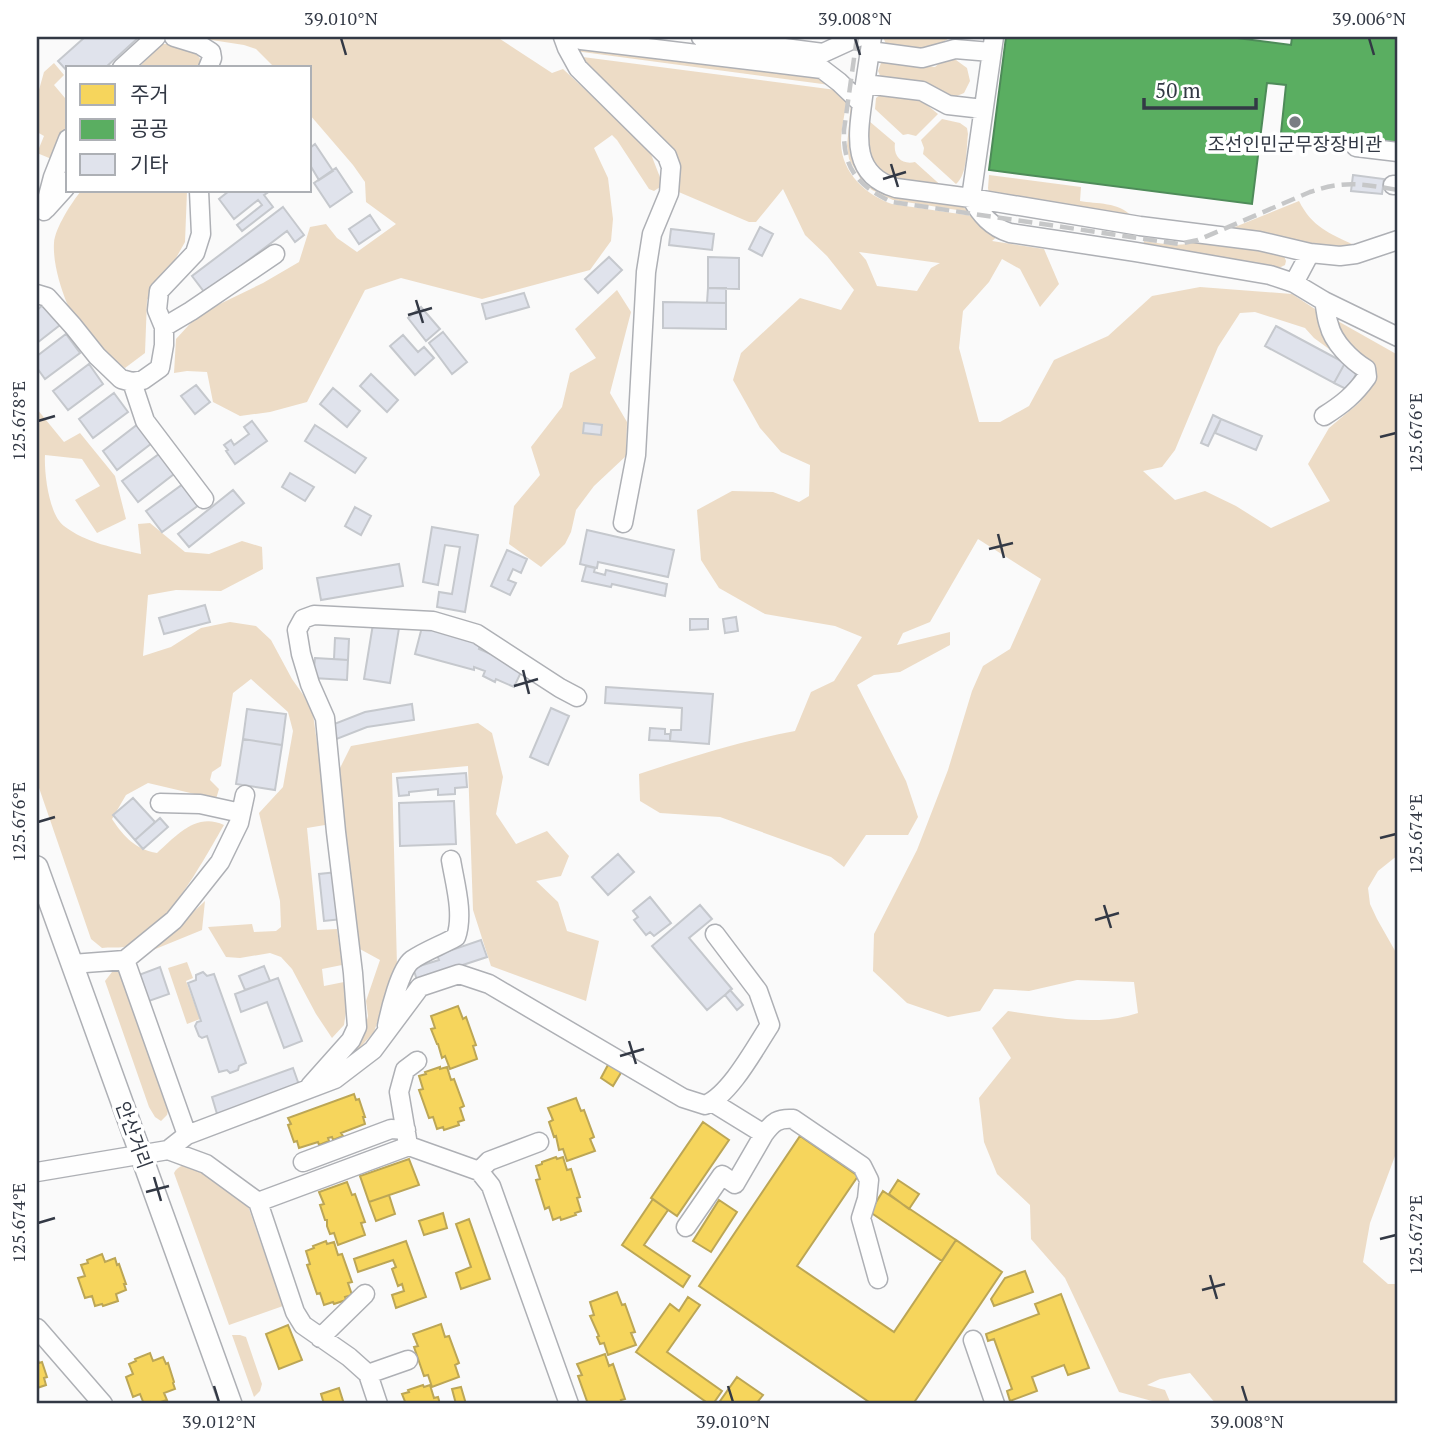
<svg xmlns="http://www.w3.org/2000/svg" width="1435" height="1441" font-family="'PT Serif','Noto Sans KR',serif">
  <rect width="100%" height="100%" fill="#fafafa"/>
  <path fill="#eddcc6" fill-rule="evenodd" d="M192,37H497L552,73L563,69L649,149L663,185L654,191L649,189L617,140L612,135L594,148L608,178L613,219L611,241L590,270L482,299L401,278L365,290L307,402L270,412L240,416L213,402L207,372L187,371L174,373L176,339L199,314L263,283L299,262L310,227L326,224L337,238L357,252L396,224L366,202L365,182L353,165L310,115V68H275L256,49L244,45Z
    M883,37H946L948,39L933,48L922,52L891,48L886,44Z
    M162,44H167C180,48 206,50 200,68H174L171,65L165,68H138Z
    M577,47L821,78L830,85L575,51Z
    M575,56L836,90L847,99C845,113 841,129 841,144C842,173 866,195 892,204L973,216L998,236L992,241L1044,249L1059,284L1040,307L1020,269L1002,259L989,282L963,311L959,348L979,422H1000L1029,406L1054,360L1108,336L1152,296L1200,287L1292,294L1315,309L1323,330L1340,357L1314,338L1305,328L1255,312L1240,313L1218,347L1175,450L1162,467L1143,471L1175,500L1205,491L1236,506L1271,528L1330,501L1308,464L1329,428L1360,402L1371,382L1335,324L1336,320L1398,355V855L1378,871L1368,888L1370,904L1377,919L1398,956V1148L1370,1223L1363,1262L1388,1284H1398V1404H1216L1190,1373L1160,1379L1147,1385L1165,1390L1171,1404H1154L1152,1401L1119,1392L1065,1278L1031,1239L1030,1205L997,1174L984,1142L979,1098L1011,1058L992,1028L1008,1011C1052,1017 1095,1027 1138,1013L1134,982L1077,980L1029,991L994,989L980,1011L948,1017L907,1003L873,971L874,934L917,850L948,770L972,691L983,666L1010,649L1041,579L978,539L930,622L903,633L897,645L950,632V645L900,672L874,675L857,685L906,781L918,817L908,835H866L844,867L831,857L720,817L660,813L640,801L639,774C690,757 741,741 795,731L811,692L834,681L862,637L835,626L765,614L719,588L701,560L697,510L732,491L773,492L799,502L809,496L810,465L781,452L760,428L733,380L741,353L800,298L841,310L854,290L827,256L805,235L783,189L756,222H749L674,190L677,176ZM859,252L939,263H940L931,268L917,291L877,286L866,260Z
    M950,59L956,60L967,68L970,81L964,93L952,98L934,89L933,86L885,80L881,78L878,71L881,63L888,61L935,67L943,60Z
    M54,63L64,75L54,85L65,98L68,100V125L54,160L37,153L44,136L37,132V97L44,72Z
    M883,93L921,100L938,114L916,136L908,134L903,135L875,109L876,98Z
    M851,102L853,105L859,166L962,206L970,212L893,200L872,190L860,178L849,159L847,146Z
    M942,119L960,123L967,128L968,134C966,149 968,174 956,184L923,154L924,148L921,140Z
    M869,121L895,143C893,157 902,165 915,162L946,190L887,179L870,162L864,129L867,122Z
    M989,175L1081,187L1080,201C1096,204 1120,202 1131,216L989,194L988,188Z
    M81,191H187L185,242L167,274L147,300L145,353L125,368C115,361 104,354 94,346C72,326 52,273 54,243C55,228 72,202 81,191Z
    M1299,201C1312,227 1329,233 1354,245L1352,248L1344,249L1225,231Z
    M1201,240L1283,253L1286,261L1285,265L1277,269L1143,249L1144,241C1165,244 1181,248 1201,240Z
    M617,290L631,312L610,393L627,422L626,456L594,486L576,510L571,532L565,544L541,567L509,544L514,506L540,475L531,447L562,407L570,373L596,358L575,329Z
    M37,409L64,442L80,433L115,476L126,519L97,533L75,500L100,486L82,459L45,455C44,473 49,515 64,526C86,543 115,548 141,554L138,524L150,523L185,552L209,554L242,541L262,547L263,569L221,591L176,590L148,595L143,656L171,647L201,628L230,622L256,626L271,640L292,679L304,696L313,714L321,772L325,825L307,828L317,930L337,929L342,965L322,969L324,986L344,982L347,1005L344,1025L332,1038L316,1014L292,969L281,957L270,953L240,958L226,957L208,927L252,924L254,932L276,931L281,927L280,901L259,813L283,787L293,731L288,712L251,679L233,693L221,766L212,772L210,780L219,789L216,799L148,783L126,795L112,819C124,837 135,849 157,853C176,836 196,812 224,825C204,859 163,937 124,947C117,948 109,947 102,948L91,939L37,782Z
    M478,723L492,733L503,777L496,814L516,844L547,831L569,856L561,876L536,881L558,902L567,931L599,941L586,1001L491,966L473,910L468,766L392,773L397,966L374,1032L349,1060L326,1076L365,1027L368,1016L366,1001L380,960L358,948L337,774L351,746Z
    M205,901L202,930L153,950Z
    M187,962L193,978L186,981L200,1019L187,1024L168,968Z
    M118,969L124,974L169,1107L167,1115L161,1121L155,1117L149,1107L105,981L112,972Z
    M196,1163L248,1206L283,1306L229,1325L174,1173C178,1165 187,1164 196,1163Z
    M232,1335H240L246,1337L262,1384L260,1391L254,1397Z"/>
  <path fill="#f6d55c" stroke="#bca655" stroke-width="2" d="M458,1006L463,1019L466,1017L476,1045L473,1046L477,1059L450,1069L445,1056L442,1058L438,1044H437L431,1029L435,1028L431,1016Z
    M609,1063L622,1071L613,1086L601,1078Z
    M440,1067V1069L447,1067L451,1080L454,1079L464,1106L460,1108L464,1120L458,1122L459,1125L444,1130L443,1127L437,1129L433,1117L429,1118L419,1090L423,1089L419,1076L426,1074L425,1072Z
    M354,1094L356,1100L359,1099L365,1117H363L365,1124L341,1133L343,1136L333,1140L332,1137L328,1138L329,1141L319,1145L318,1142L299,1148L297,1141L294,1142L288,1125L291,1124L288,1118Z
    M576,1098L581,1111L584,1110L594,1137L590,1139L595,1151L567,1161L563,1149L559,1150L556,1136L554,1137L549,1122L553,1120L548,1108Z
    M703,1122L729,1140L677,1216L651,1198Z
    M800,1136L858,1176L797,1266L894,1332L956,1240L1002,1272L913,1404H872L699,1286Z
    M556,1157L557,1159L563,1157L567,1170L571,1169L580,1197L577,1198L581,1211L575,1213L576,1215L561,1220L560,1217L553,1220L549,1207L545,1209L536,1180L540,1179L536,1166L542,1164V1162Z
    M409,1159L419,1185L369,1202L360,1176Z
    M898,1180L919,1194L909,1209L889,1194Z
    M347,1182L352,1195L355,1194L365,1222L361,1223L365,1235L338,1245L334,1233L330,1234L327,1226V1220H325L320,1205L324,1204L319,1192Z
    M883,1191L956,1240L942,1261L870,1212Z
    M389,1195L395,1214L376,1221L369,1202Z
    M653,1199L668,1210L644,1245L690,1276L683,1287L622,1245Z
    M719,1200L737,1212L711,1252L693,1241Z
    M443,1213L447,1228L424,1235L419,1221Z
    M469,1219L490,1279L461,1289L456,1273L471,1267L456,1224Z
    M326,1241L327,1244L334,1242L338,1255L342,1254L352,1282L348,1283L352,1295L345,1297L346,1300L334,1304L333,1302L324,1305L320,1293L317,1294L307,1265L310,1264L306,1251L314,1248L313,1246Z
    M406,1241L426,1297L396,1308L392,1295L404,1291L402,1284L398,1286L392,1269L396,1267L393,1260L358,1272L354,1259Z
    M102,1254L105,1262L115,1258L117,1265L119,1264L126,1284H124L126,1290L116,1294L118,1301L103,1306L102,1304L95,1306L92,1296L85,1298L78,1278L85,1276L81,1265L88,1263L87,1260Z
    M1025,1271L1033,1292L994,1306L991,1299L1005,1278Z
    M617,1292L622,1305L625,1304L635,1332L631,1333L636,1345L608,1355L604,1343L600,1344L597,1337L599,1336L590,1316L594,1315L590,1302Z
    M1061,1294L1089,1368L1068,1375L1064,1365L1032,1377L1037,1391L1010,1401L1007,1391L1012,1389L994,1339L988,1341L986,1334L1039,1314L1035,1304Z
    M688,1297L700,1305L667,1352L722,1391L713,1404H709L636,1352L670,1304L679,1311Z
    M441,1324L445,1337L449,1336L459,1363L455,1365L459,1377L432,1387L428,1375L424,1376L414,1347L418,1346L413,1334Z
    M288,1325L302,1360L279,1369L266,1334Z
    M150,1353L153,1361L163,1357L166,1364L168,1363L174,1382L173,1383L175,1389L164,1393L167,1400L154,1404H151L150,1402L144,1404L140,1394L133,1397L126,1377L133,1374L129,1364L136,1361L135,1359Z
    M605,1354L609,1366L613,1364L625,1399L621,1400L623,1404H588L578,1376L582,1375L577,1364Z
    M37,1357L39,1363L42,1362L47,1377L44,1378L46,1385L37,1388Z
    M737,1377L763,1395L756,1404H718Z
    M423,1385L424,1387L430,1385L434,1398L438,1397L440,1404H406L402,1394L409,1392L408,1390Z
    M461,1387L466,1404H456L452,1389Z
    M339,1388L344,1404H324L321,1394Z"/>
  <path fill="#5aae61" stroke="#4e8b59" stroke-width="2" d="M1006,37H1229L1291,45L1292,37H1398V146L1281,133L1286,85L1267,83L1252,204L989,170Z"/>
  <path fill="#e0e3ec" stroke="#c5c8cd" stroke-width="2" d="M85,37H139L105,68H68V72L58,61Z
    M315,144L333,171L319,180L310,165V148Z
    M336,168L352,192L330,207L314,183Z
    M1353,175L1384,179L1382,194L1351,191Z
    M229,191H265L267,193L264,195L273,207L242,231L237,225L262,205L258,200L234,219L219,199Z
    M283,207L304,235L295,242L287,231L205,293L192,276Z
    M370,215L380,230L359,244L349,229Z
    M760,227L773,234L762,256L749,249Z
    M671,229L714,234L712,250L669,245Z
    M609,257L622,270L598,293L585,279Z
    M708,257L739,258V289L708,288Z
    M708,288H726V303H707Z
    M524,293L529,307L486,319L482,304Z
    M663,302L726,303V329L663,328Z
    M44,304L60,325L37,343V310Z
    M421,307L440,329L426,341L408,318Z
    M1276,326L1345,363L1334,383L1265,346Z
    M443,332L467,362L452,374L429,343Z
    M66,334L80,353L45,379L37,368V356Z
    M403,335L418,352L424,347L434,358L415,375L390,346Z
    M1345,363L1358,370L1348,390L1334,383Z
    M89,364L103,384L68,410L53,391Z
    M371,374L398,400L387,412L360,386Z
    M196,385L210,402L195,414L181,396Z
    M333,388L360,411L347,427L320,404Z
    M114,393L128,412L93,438L79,419Z
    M1213,415L1221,419L1208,446L1201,443Z
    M1221,419L1262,436L1256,450L1215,433Z
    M252,421L267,441L235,464L226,451L228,450L224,445L231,440L234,445L249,434L244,427Z
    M584,423L602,425L601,435L583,433Z
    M138,424L152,443L117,470L103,451Z
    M315,425L366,458L355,473L305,441Z
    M159,454L174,474L138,502L122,481Z
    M290,473L314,487L305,501L282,487Z
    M183,484L199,505L162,532L146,511Z
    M233,490L244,503L189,547L178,534Z
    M355,507L371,516L361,535L345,526Z
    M432,527L478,535L465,612L437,607L439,592L452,594L460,547L445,545L438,585L423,582Z
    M587,530L674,550L668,577L598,562L597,568L580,564Z
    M507,550L527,559L521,573L513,569L508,580L516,583L510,595L491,586Z
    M399,564L403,586L321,600L317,578Z
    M586,566L595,568L594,572L605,575L606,570L667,584L665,596L612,584L611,587L582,581Z
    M205,605L210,622L164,634L159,618Z
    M736,617L738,631L725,633L723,619Z
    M690,619H708V629L690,630Z
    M373,624L399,628L390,683L364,679Z
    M422,627L481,643L479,649L523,668L514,687L496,679L495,682L483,676L485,671L474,667V670L415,654Z
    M335,638L349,639L348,660L334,659Z
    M315,658L348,660L347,680L313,678Z
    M606,687L713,694L709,744L670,741L671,730H681L682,708L605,703Z
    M412,704L414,720L367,727L334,740L329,726L365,712Z
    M551,708L569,716L548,765L530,757Z
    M247,709L286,714L282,745L243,739Z
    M650,728L665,729V734H670V741L649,740Z
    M243,739L282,745L275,790L236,784Z
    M466,773L467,787L455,788V794L438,795V789L409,792V795L399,796L397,778Z
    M133,798L155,822L135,840L113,815Z
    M454,801L456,844L400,846L399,803Z
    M160,818L168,827L143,849L135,840Z
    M618,854L634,872L608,895L592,877Z
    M337,872L342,919L324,921L319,874Z
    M650,897L671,923L654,936L650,932L646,935L634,920L638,917L633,911Z
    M700,905L712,919L689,938L732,989L707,1010L652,946Z
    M481,940L487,957L417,980L413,968L439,960L437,955Z
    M264,966L270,981L245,990L239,976Z
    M160,967L169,994L146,1002L136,976Z
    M203,972L207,976L214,974L246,1063L239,1066L238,1070L230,1073L227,1070L219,1072L207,1036L202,1038L199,1036L195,1026L197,1022L201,1021L188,983L196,980V975Z
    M278,978L302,1041L284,1048L267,1002L241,1012L235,994Z
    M730,990L743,1005L737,1010L725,995Z
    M293,1068L299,1085L217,1114L212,1097Z"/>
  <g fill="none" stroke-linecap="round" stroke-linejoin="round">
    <g stroke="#aeb0b5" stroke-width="21">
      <path id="minor" d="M174,37L200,45L211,52L212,58L208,68
        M563,37L567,48L578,68L667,156L671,167L669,193L652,234L646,272L636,455L623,523
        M576,37L581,40L822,69L839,82L862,104
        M701,37L823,53L858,37
        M872,37C869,57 866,77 863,97C858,134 850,175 896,188L971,198L1140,226L1259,241L1310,253L1340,256L1356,254L1398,240
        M994,37L971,198C981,215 991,227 1010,233L1136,252L1270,275L1294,283L1324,301L1398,337
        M870,51L922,58L955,49L991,52
        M122,68L156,37
        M865,84L922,91L948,105L983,109
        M1356,147L1398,152
        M1393,185H1398
        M46,209L65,188L68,181
        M44,211L53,177L68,139
        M1294,283L1310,253
        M37,294L47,297L73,326L97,356L121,379L132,382L143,380L160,368L164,345V327L157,310L159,291L195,253L201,234L199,191
        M164,327L191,311L275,254
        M132,382L145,421L204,499
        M1324,416C1343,404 1354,395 1367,377L1366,369C1351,360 1333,342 1329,325C1326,317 1326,309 1324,301
        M160,803L200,804L241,813
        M125,960L174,920L220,862L239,823L245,795
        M387,1026C390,1011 400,969 412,960C425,951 442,945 456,937C464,914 455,884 451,860
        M310,1086L351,1040L357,1027L353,973L336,832L325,718L310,684L301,654L297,630L303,619L314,615L433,621L477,634L560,688L577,697
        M764,1134C773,1122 778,1118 793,1119L862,1166L869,1180L867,1199L861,1218L878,1279
        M187,1135L335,1079L373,1050L420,987L459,974L489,984L683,1098L705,1105C730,1095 755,1048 770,1025L758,991L715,934
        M407,1139L399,1092L405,1070L417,1061
        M168,1150L206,1164L258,1202L295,1312L303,1325L349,1357L368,1374L378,1404
        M303,1162L391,1129L406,1130
        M479,1171L489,1161L539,1142
        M37,1172L168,1150L187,1135L125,960L72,964
        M258,1202L409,1146L479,1171L491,1186L569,1404
        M686,1227L722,1175L735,1184L764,1134L712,1102
        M37,1328L103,1404
        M320,1338L365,1294
        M973,1340L995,1404
        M368,1374L408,1360"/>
    </g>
    <g stroke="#aeb0b5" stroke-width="24">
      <path id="major" d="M37,867L231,1404"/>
    </g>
    <use href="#minor" stroke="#fefefe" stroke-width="18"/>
    <use href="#major" stroke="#fefefe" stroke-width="21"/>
    <path stroke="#c6c7c8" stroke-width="4.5" stroke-dasharray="14 7" stroke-linecap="butt" d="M857,37L844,130C843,169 858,186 892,202L1179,244L1198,240L1310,192C1345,180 1362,184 1398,190"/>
  </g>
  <path fill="none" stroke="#333945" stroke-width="2.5" d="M341,38L346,55M855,38L860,55M1369,38L1374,55M891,164L898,187M883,179L906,172M416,300L423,323M408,315L432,308M38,421L55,416M1380,437L1396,433M998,534L1004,558M989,549L1013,543M523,670L529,694M514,686L538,679M38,822L55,817M1380,838L1396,834M1104,905L1111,928M1095,920L1119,913M629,1041L636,1064M620,1056L644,1049M154,1177L161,1201M146,1192L169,1186M38,1223L55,1218M1380,1239L1396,1235M1210,1275L1217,1299M1202,1290L1225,1284M214,1386L219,1402M728,1386L733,1402M1242,1386L1247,1402"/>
  <circle fill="#797d84" stroke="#fff" stroke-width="2.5" cx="1295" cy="122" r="7"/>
  <g text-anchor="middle" stroke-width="7" stroke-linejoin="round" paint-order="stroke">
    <g font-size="19" fill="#333945" stroke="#fff">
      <text x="1295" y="151">조선인민군무장장비관</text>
    </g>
    <g font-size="19" fill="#333945" stroke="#fff">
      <text transform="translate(134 1135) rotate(70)" y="7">안산거리</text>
    </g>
  </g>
  <rect width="1435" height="1441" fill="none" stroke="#ffffff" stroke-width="77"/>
  <rect x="66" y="66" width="245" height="126" fill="#ffffff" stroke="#adb0b5" stroke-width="2"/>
  <rect x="80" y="84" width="35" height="21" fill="#f6d55c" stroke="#adb0b5" stroke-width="2"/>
  <text x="130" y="102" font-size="21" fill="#333945">주거</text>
  <rect x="80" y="119" width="35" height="21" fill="#5aae61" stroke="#adb0b5" stroke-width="2"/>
  <text x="130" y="136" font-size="21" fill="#333945">공공</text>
  <rect x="80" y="154" width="35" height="21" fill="#e0e3ec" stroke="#adb0b5" stroke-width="2"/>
  <text x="130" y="172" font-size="21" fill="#333945">기타</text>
  <path d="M1144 98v10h112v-10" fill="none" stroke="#333945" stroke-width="3.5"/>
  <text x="1155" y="98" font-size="21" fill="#333945" stroke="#ffffff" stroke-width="5" paint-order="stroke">50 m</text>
  <rect x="38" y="38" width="1358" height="1364" fill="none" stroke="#333945" stroke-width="2.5"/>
  <g font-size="18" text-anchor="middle" fill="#333945">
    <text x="341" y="25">39.010°N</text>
    <text x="855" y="25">39.008°N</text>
    <text x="1369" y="25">39.006°N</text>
    <text transform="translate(19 421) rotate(-90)" y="6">125.678°E</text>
    <text transform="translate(1416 433) rotate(-90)" y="6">125.676°E</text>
    <text transform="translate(19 822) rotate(-90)" y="6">125.676°E</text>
    <text transform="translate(1416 834) rotate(-90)" y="6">125.674°E</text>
    <text transform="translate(19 1223) rotate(-90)" y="6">125.674°E</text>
    <text transform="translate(1416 1235) rotate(-90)" y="6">125.672°E</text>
    <text x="219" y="1428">39.012°N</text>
    <text x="733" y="1428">39.010°N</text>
    <text x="1247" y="1428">39.008°N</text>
  </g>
</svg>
